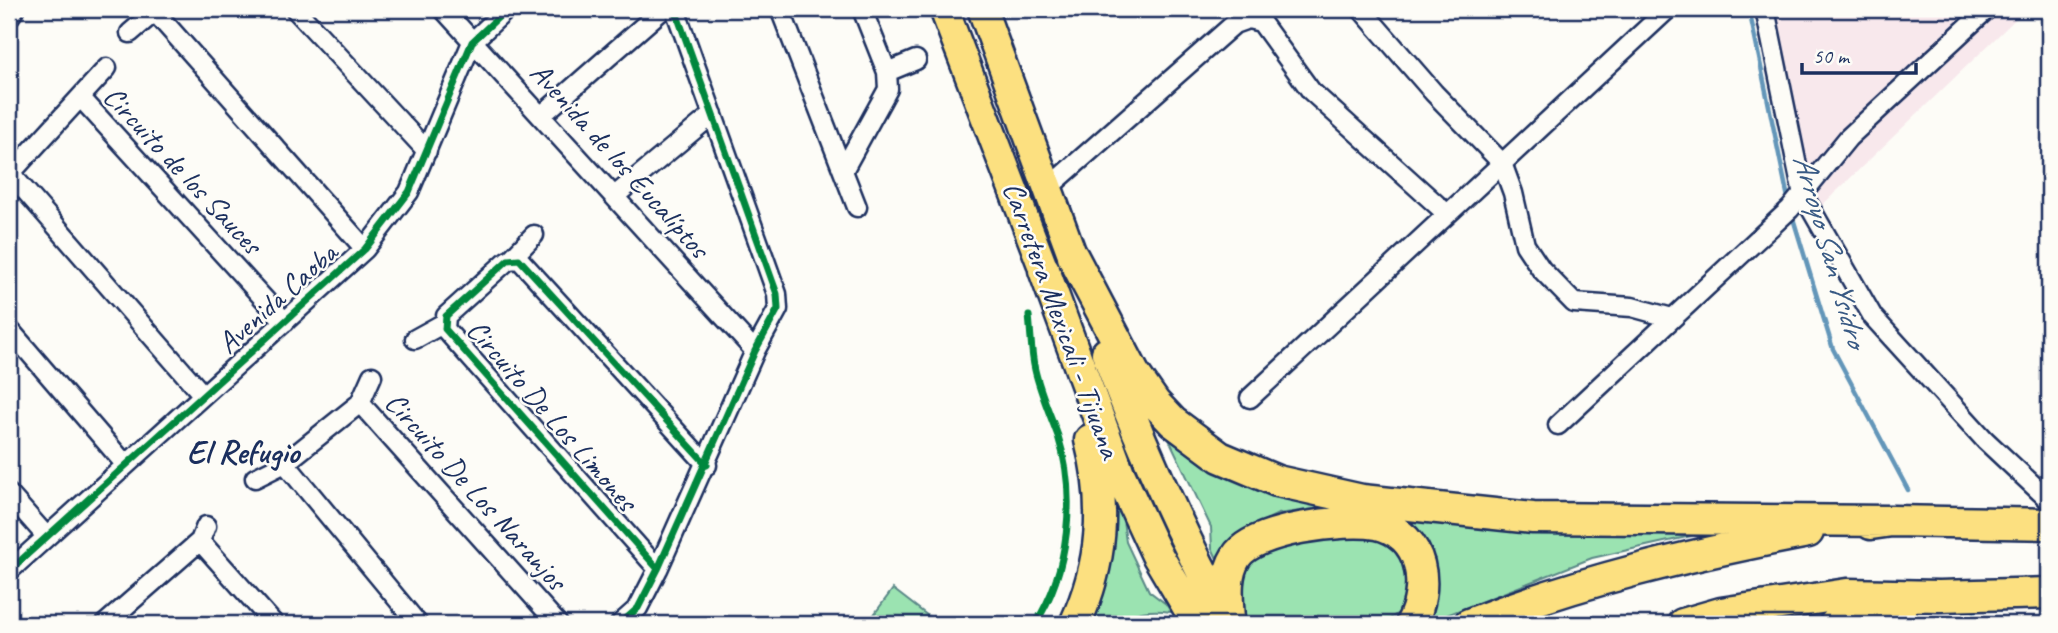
<svg xmlns="http://www.w3.org/2000/svg" width="2058" height="633" font-family="Caveat,sans-serif">
  <rect width="100%" height="100%" fill="#fdfcf7"/>
  <filter id="ink" filterUnits="userSpaceOnUse"><feTurbulence type="fractalNoise" baseFrequency=".0143" numOctaves="2"/><feDisplacementMap in="SourceGraphic" scale="14" xChannelSelector="R" yChannelSelector="G"/><feConvolveMatrix kernelMatrix="1 2 1 2 8 2 1 2 1" color-interpolation-filters="sRGB"/></filter>
  <g filter="url(#ink)">
    <path fill="#f8e8ec" d="M1770,9H2026L1814,213Z"/>
    <path fill="#9be3b1" stroke="#5b8988" stroke-width="2" d="M1154,408L1281,489L1732,527L1592,558L1424,624L1436,598L1435,559L1417,531L1363,508L1315,509L1278,514L1247,529L1228,545L1220,565L1212,548L1211,527Z
      M1114,497L1122,513L1126,542L1149,591L1166,604L1171,612C1131,606 1122,624 1085,624Z
      M1326,533L1390,538L1413,582L1402,610L1383,624H1244C1242,614 1242,602 1242,591C1242,541 1286,545 1326,533Z
      M893,589L928,616L922,624H867Z"/>
    <g fill="none" stroke-linecap="round" stroke-linejoin="round">
      <path stroke="#6396b9" stroke-width="4.5" d="M1749,9L1789,203
        M1792,215L1833,349L1908,490
        M1974,614L1979,624"/>
      <g stroke="#1b2f5e" stroke-width="23">
        <path id="minor" d="M295,9L427,151
          M443,9L755,351
          M780,9L857,207
          M1361,9L1434,93L1502,163L1513,193L1525,245L1541,269L1574,303L1632,307L1672,318
          M1765,9L1803,195L1873,317L1985,440L2049,500
          M155,12L365,249
          M1248,19L1261,22L1311,91L1447,214
          M130,33L158,9
          M887,72L916,60
          M81,98L285,322
          M542,115L663,9
          M844,169L888,89L887,72L862,9
          M10,173L203,395
          M9,175L107,68
          M1048,188L1234,24L1248,19L1254,11
          M616,195L713,114
          M513,257L534,235
          M9,329L125,464
          M415,339L444,323
          M1250,398L1668,9
          M360,403L558,624
          M1558,425L1790,209L1848,138L1987,9
          M285,463L418,624
          M255,478L285,463L360,403L372,376
          M9,494L46,536
          M200,541L274,624
          M658,569L445,329L446,316L508,260L519,259L707,465
          M9,571L365,249L409,192L472,42L507,9
          M105,624L200,541L206,526
          M620,624L638,608L658,569L755,351L778,309L777,294L676,12L672,9"/>
      </g>
      <g stroke="#1b2f5e" stroke-width="26">
        <path id="tertiary" d="M9,15L13,9"/>
      </g>
      <g stroke="#1b2f5e" stroke-width="33">
        <path id="primary" d="M944,9L1044,270
          M982,9L1073,257"/>
      </g>
      <g stroke="#1b2f5e" stroke-width="35">
        <path id="trunk" d="M1073,257L1134,373L1155,403L1173,422L1220,457L1277,481L1362,500L1533,518L1892,521
          M1044,270L1119,473L1156,553L1198,624
          M1107,353C1141,447 1182,536 1229,624
          M1871,524L1892,521L2049,524
          M1229,620C1228,600 1224,576 1236,557C1253,529 1346,518 1377,524C1425,535 1430,588 1411,624
          M1075,624C1103,563 1107,505 1090,440
          M1469,624C1579,581 1692,554 1808,532
          M1683,624L1721,613L1847,594L1939,596L2049,593
          M1835,624L1902,606"/>
      </g>
      <use href="#minor" stroke="#fdfcf7" stroke-width="18"/>
      <use href="#tertiary" stroke="#fdfcf7" stroke-width="21"/>
      <use href="#primary" stroke="#fce080" stroke-width="28"/>
      <use href="#trunk" stroke="#fce080" stroke-width="30"/>
      <g stroke="#fdfcf7" stroke-width="11">
        <path id="cycleway" d="M1029,316C1031,333 1031,353 1035,370C1040,392 1050,414 1058,436C1077,495 1069,572 1035,624
          M658,569L445,329L446,316L508,260L519,259L707,465
          M9,571L365,249L409,192L472,42L507,9
          M620,624L638,608L658,569L755,351L778,309L777,294L676,12L672,9"/>
      </g>
      <use href="#cycleway" stroke="#00873e" stroke-width="7"/>
    </g>
  </g>
  <g text-anchor="middle" stroke-width="5" stroke-linejoin="round" paint-order="stroke">
    <g font-size="30" fill="#1b2f5e" stroke="#fdfcf7">
      <text transform="translate(620 160) rotate(48)" y="10">Avenida de los Eucalíptos</text>
      <text transform="translate(183 170) rotate(47)" y="10">Circuito de los Sauces</text>
      <text transform="translate(277 298) rotate(-42)" y="10">Avenida Caoba</text>
      <text transform="translate(1062 320) rotate(70)" y="10">Carretera Mexicali - Tijuana</text>
      <text transform="translate(552 415) rotate(49)" y="10">Circuito De Los Limones</text>
      <text transform="translate(476 491) rotate(48)" y="10">Circuito De Los Naranjos</text>
    </g>
    <g font-size="32" font-style="italic" fill="#395a84" stroke="#fdfcf7">
      <text transform="translate(1831 250) rotate(74)" y="11">Arroyo San Ysidro</text>
    </g>
    <g font-size="33" font-weight="bold" fill="#1b2f5e" stroke="#fdfcf7">
      <text x="243" y="463">El Refugio</text>
    </g>
  </g>
  <rect width="2058" height="633" fill="none" stroke="#fdfcf7" stroke-width="35"/>
  <rect x="18" y="18" width="2023" height="598" fill="none" stroke="#1b2f5e" stroke-width="2.5" filter="url(#ink)"/>
  <path d="M1802 63v10h114v-10" fill="none" stroke="#1b2f5e" stroke-width="3.5"/>
  <text x="1813" y="63" font-size="21" fill="#1b2f5e" stroke="#fdfcf7" stroke-width="5" paint-order="stroke">50 m</text>
</svg>
